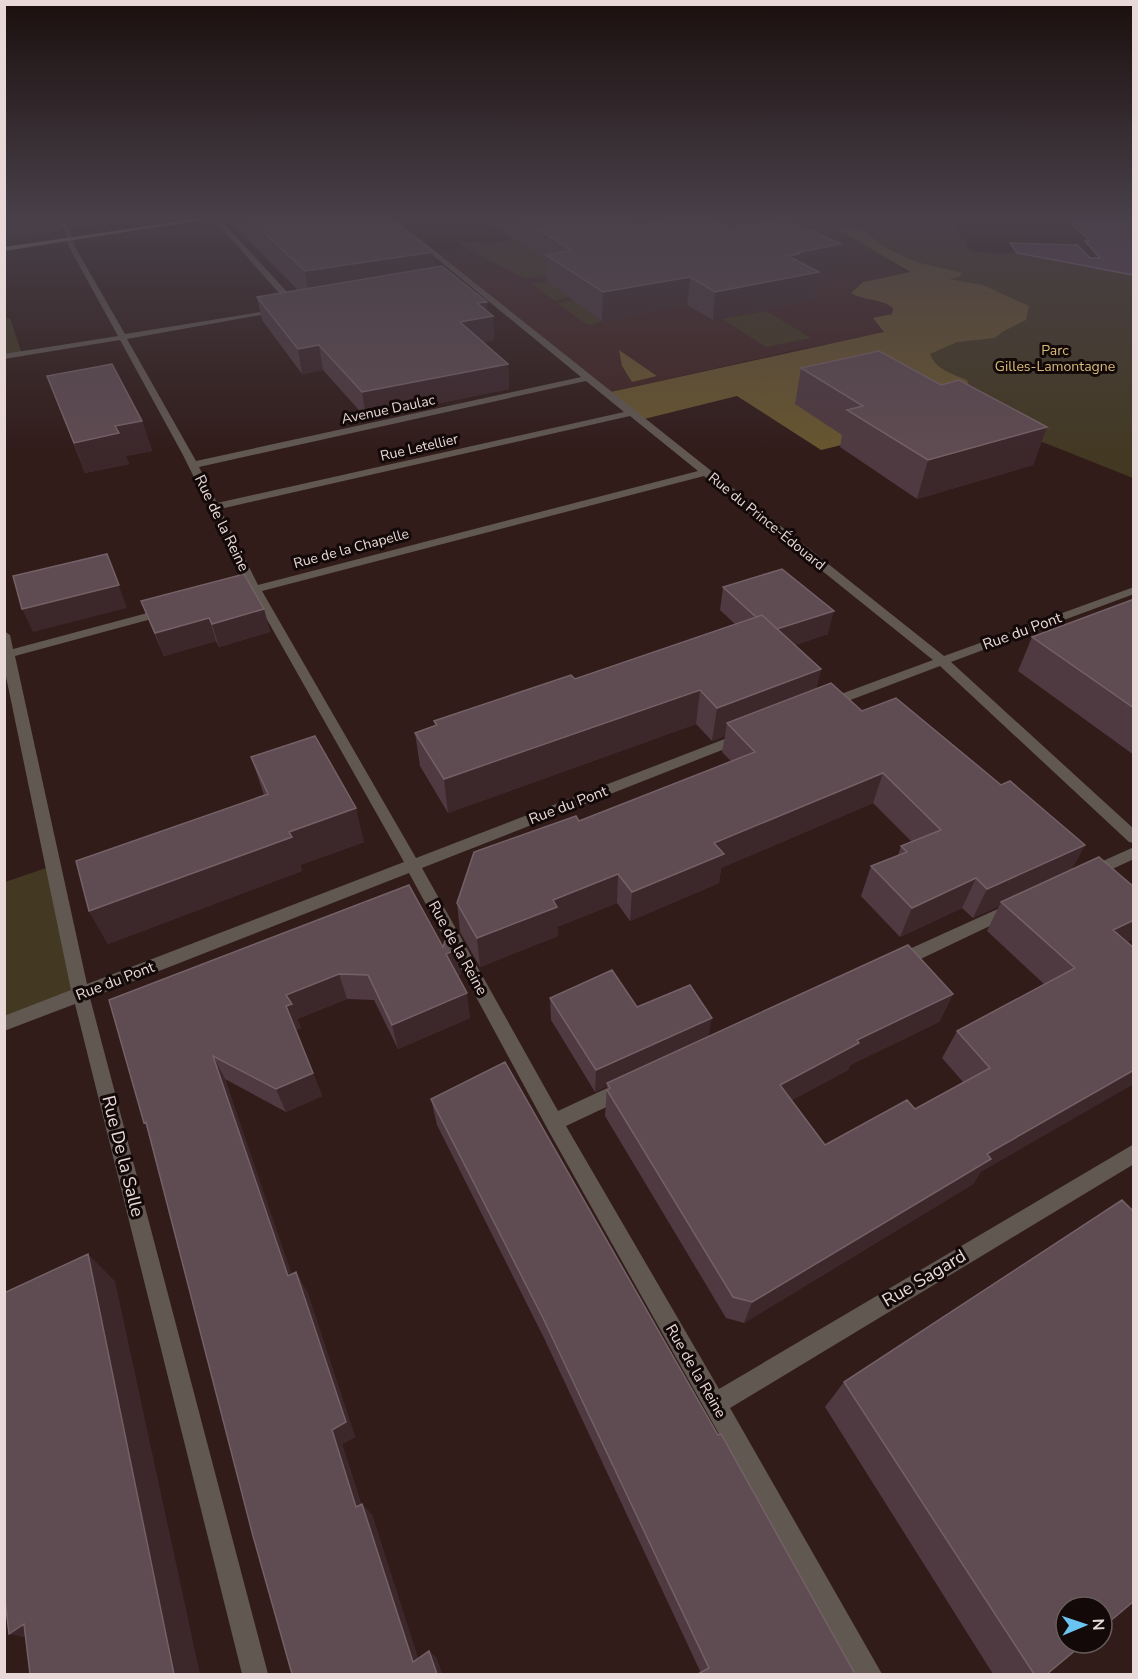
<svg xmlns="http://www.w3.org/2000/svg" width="1138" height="1679" font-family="'Nunito Sans',sans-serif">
  <rect width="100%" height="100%" fill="#311c1a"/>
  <path fill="#412524" d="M645,217H811L909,273L988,315L800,349L606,393L432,254Z"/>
  <path fill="#433923" d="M811,217H950L970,251L997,254L1017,253L1093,269C1105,265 1122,271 1134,275L1133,478L1035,439L884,332L987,315Z
    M552,232L605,266L525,279L459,244L475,241L488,244Z
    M547,282L569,297L555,301L531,284Z
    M573,300L602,321L592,325L586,324L557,303Z
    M766,311L811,338L766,347L722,319Z
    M10,318L22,354L5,357L4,319Z
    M52,866L81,995L5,1024V882Z"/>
  <path fill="#68562f" d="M837,228L865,231L884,247L916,262L963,273L959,277L949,279L983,285L1029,306L1026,320L1002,332L995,338L957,342L930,354C936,370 953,374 967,380L970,389L995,399L990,409L821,450L737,396L640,420L606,393L884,332L873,318L892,314L893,308C881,298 864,301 851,293L863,282L911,272Z
    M619,350L657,376L632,382L622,366Z"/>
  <path fill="#634765" stroke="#8b7388" stroke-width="1.5" d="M1072,217H1133V275L1017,253L1010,243L1077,245L1090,258H1100L1085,241H1090C1084,233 1074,230 1071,221L1074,218Z"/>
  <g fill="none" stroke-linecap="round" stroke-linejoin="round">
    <path fill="#615852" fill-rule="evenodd" d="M54,217H60L70,229L75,247L125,334L279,309L283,311L127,339L196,461L581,377L386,217H392L944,656L1134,587V594L951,662L1134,829V843L1129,842L940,666L832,707H822L820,704L822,701L933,660L704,476L262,591L416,858L735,735H745L747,738L745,741L422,868L558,1111L618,1083L625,1081L632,1083L634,1089L632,1095L566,1126L719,1389L1134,1144V1164L730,1408L882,1674H854L547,1128L409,873L90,998L268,1674H242L75,1004L4,1031V1016L71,990L4,667V631L10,635L13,649L166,608L172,612L170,614L15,656L87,984L404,862L252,593L247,594L241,591L248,587L183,455L120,340L4,359V354L118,336L69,247L64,229ZM586,381L624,412L217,503L199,467ZM630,416L698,471L258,585L220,509Z
      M212,217H218L300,306V310H294Z
      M1134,847V859L1095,877H1085L1082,873L1085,869Z
      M1011,903L1017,905L1019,909L1017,913L906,966L900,968L894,966L892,961L894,956Z"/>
    <path fill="#a18e82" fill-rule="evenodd" d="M209,217H222L4,251V247Z"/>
  </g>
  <path fill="#4f3a41" d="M63,217H113L115,223L72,229Z
    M230,217H388L435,268L493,316L494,340L483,342L508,364L509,389L366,418L323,370L302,374L262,320L257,297L298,290L231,222Z
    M481,217H624L638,224L728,227L841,244L836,271L819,274L815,299L713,320L687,305L602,321L547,282L546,260Z
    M801,368L941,385L1047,427L1033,465L917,499L840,447L842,435L795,404Z
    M47,376L142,421L152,451L126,456L129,464L85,473Z
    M723,587L828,634L795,645L821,669L816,689L862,711L1001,785L1085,845L1071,870L1127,942L973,1184L744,1323L726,1318L605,1116L607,1086L595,1092L551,1020L550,998L637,1007L709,1037L953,994L939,1022L850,1065L848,1070L792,1100L825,1145L915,1109L963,1082L942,1058L957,1031L1044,984L987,931L999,906L973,918L962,908L900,937L861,896L871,866L898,855L901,846L912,842L873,803L721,868L719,883L630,921L617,903L557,927L558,936L480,967L460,932L457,903L579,821L731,761L722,752L725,736L712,741L696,724L448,813L420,766L415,733L435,726L434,721L575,679L735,624L720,610Z
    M1134,599V755L1018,671L1032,637Z
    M141,601L264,609L270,632L219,647L216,641L164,656L150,624Z
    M251,757L364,842L300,865L302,871L108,944L89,911L264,795Z
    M443,947L461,974L458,976L470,1018L398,1049L374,1000L347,999L297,1019L301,1028L296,1030L322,1096L286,1112L225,1079L291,1275L307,1291L355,1437L342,1444L361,1504H362L372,1515L418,1659L436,1657L442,1674H292L147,1129L109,1000Z
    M431,1099L855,1674L701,1673L544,1338L437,1125Z
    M844,1382L1047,1674H993L825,1407Z"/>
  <path fill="#3c272b" d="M4,217H57L62,231L4,240Z
    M68,217H113L115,223L72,229Z
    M841,244L836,271L819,274L815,299L713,320L715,292L796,253Z
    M433,252L436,282L310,302L305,271Z
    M690,277L687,305L602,321L603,292Z
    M487,302V317L493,316L494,340L462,346L460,322L477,303Z
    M319,345L323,370L302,374L298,349Z
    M508,364L509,389L366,418L362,392Z
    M142,421L152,451L126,456L129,464L85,473L74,443L115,426Z
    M1047,427L1033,465L917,499L928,460Z
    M107,554L127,608L33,632L22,609Z
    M264,609L270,632L219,647L212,624Z
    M834,611L828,634L768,654L772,631Z
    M209,618L216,641L164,656L155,633Z
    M821,669L813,702L727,723L725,736L712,741L717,708Z
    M700,690L696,724L448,813L444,779Z
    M883,773L873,803L721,868L719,883L630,921L632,892L714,843Z
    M356,808L364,842L300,865L302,871L108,944L89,911L289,832Z
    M1085,845L1068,875L1001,902L999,906L973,918L987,889Z
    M618,874L617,903L557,927L558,936L480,967L477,938L553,900Z
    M976,878L962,908L900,937L912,908Z
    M1134,920V939L1094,958L1113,930Z
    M458,949L461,974L450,979L446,954Z
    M339,974L347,999L297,1019L301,1028L295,1030L286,1006V995Z
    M467,993L470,1018L398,1049L392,1025Z
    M953,994L939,1022L850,1065L848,1070L772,1111L780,1085L857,1040Z
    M712,1018L708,1040L607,1083V1086L595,1092L596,1070Z
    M213,1056L225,1079L299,1295L288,1276Z
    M1134,1070V1084L981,1172L973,1184L744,1323L752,1302L987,1154Z
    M313,1073L322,1096L286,1112L276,1089Z
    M88,1254L115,1281L200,1674H174Z
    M296,1272L307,1291L355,1437L342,1444L365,1518L356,1507L332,1430Z
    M362,1504L372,1515L421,1667L413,1662Z
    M24,1624L47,1642L9,1634Z
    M429,1651L436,1657L442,1674H437Z"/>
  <path fill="#5f4b52" stroke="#746167" stroke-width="1.5" d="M248,217H388L433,252L305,271Z
    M518,217H624L638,224L686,217H709L728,227L786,219L841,244L796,253L800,254L788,256L819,272L715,292L690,277L603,292L546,255L571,250Z
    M442,266L487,302L477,303L493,316L460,322L508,364L362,392L319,345L298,349L257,297Z
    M879,351L941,385L959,380L1047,427L928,460L847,410L863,406L801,368Z
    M112,364L142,421L115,426L119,433L74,443L47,376Z
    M107,554L119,585L22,609L13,576Z
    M782,569L834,611L777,629L762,615L756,617L723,587Z
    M244,574L264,609L212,624L209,618L155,633L141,601Z
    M1134,599V708L1032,637Z
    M762,615L821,669L717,708L700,690L444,779L415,733L437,725L434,721L571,675L575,679Z
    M831,683L862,711L896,698L1001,785L1010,781L1085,845L987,889L976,878L912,908L871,866L907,852L901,846L941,830L883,773L714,843L724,854L632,892L618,874L553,900L557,907L477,938L457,903L474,852L576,816L579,821L755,752L727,723Z
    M315,736L356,808L289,832L292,837L89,911L76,861L268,794L251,757Z
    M1099,857L1134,887V920L1113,930L1134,948V1070L987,1154L991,1159L752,1302L733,1297L607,1090L610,1088L607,1083L908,945L953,994L857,1040L859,1043L780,1085L825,1145L907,1100L915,1109L990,1068L957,1031L1075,968L1001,902Z
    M409,885L443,947L448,932L458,949L446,954L467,993L392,1025L368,975L339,974L286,995L292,1004L286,1006L313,1073L276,1089L213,1056L288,1276L296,1272L346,1422L332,1430L356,1507L362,1504L413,1662L429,1651L437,1674H292L253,1536L146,1122L144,1123L109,1000Z
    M612,970L637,1007L690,985L712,1018L596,1070L550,998Z
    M505,1062L718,1435L721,1434L855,1674H698L709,1668L543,1318L431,1099Z
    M1122,1200L1134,1212V1601L1102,1628V1607H1066V1643H1084L1047,1674H1034L844,1382Z
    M88,1254L174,1674H30L24,1624L9,1634L4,1591V1293Z"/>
  <linearGradient id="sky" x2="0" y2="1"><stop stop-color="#1b0f0e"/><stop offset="0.48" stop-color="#484049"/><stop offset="1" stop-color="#484049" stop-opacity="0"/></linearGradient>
  <rect width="1138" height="452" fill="url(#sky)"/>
  <g text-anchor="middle" stroke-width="6" stroke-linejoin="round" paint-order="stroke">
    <g font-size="14" fill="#d9bb7a" stroke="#120908">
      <text x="1055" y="355">Parc<tspan x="1055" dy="16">Gilles-Lamontagne</tspan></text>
    </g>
    <g font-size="14" fill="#e8d9d8" stroke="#120908">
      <text transform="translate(388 409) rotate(-12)" y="5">Avenue Daulac</text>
      <text transform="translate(419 447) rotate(-13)" y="5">Rue Letellier</text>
      <text transform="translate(767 521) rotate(39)" y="5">Rue du Prince-Édouard</text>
      <text transform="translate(351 548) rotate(-15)" y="5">Rue de la Chapelle</text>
    </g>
    <g font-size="15" fill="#e8d9d8" stroke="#120908">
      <text transform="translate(222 523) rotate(64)" y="5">Rue de la Reine</text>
      <text transform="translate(1022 631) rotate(-20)" y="5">Rue du Pont</text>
      <text transform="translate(568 805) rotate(-21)" y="5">Rue du Pont</text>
      <text transform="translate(458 948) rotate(61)" y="5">Rue de la Reine</text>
      <text transform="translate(115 981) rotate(-21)" y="5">Rue du Pont</text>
      <text transform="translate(696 1371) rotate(60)" y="5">Rue de la Reine</text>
    </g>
    <g font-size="18" fill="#e8d9d8" stroke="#120908">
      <text transform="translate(123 1156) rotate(76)" y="6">Rue De la Salle</text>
      <text transform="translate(924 1278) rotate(-31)" y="6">Rue Sagard</text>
    </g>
  </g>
  <rect width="1138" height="1679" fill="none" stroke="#e8d9d8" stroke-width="12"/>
  <g transform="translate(1084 1625) rotate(88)"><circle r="28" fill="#120908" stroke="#685c5b" stroke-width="1.5"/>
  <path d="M0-4.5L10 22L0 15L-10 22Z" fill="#6ac3f1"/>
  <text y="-9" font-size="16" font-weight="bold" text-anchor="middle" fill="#e8d9d8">N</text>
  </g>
</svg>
